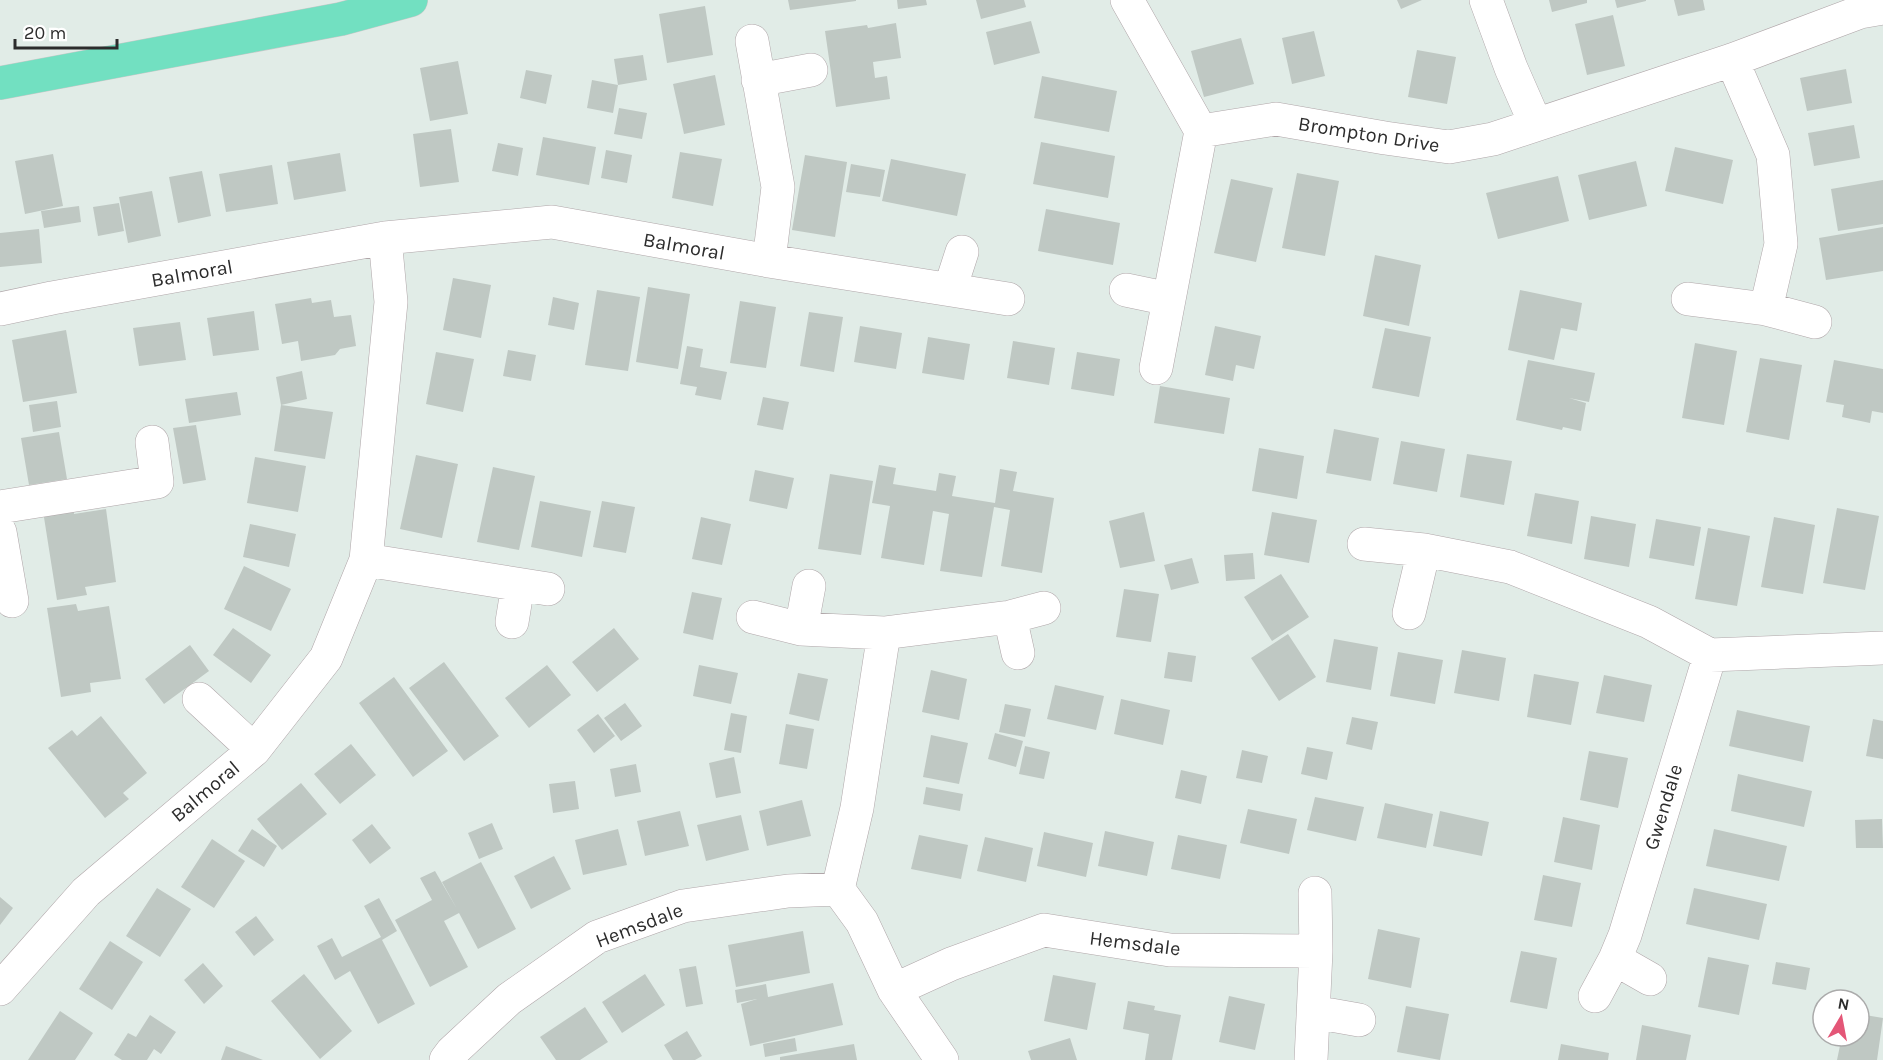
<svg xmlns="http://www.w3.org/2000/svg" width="1883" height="1060" font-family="Karla,sans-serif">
  <rect width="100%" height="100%" fill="#e1ece7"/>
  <path fill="#bfc8c3" d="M788,0H856V1L790,10Z
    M897,0H926L927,5L898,9Z
    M976,0H1024L1026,7L981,19Z
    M1397,0H1422L1401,9Z
    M1549,0H1587V3L1552,12Z
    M1615,0H1646V1L1617,8Z
    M1674,0H1703L1705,10L1678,16Z
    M705,6L713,55L667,63L659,14Z
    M1613,15L1625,66L1587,75L1575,24Z
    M1031,21L1040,53L994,65L986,32Z
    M896,23L901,58L873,62L875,78L887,76L890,99L836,107L825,31L867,25L868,28Z
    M1314,31L1325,76L1292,84L1282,38Z
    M1241,38L1254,84L1204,97L1191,51Z
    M1417,50L1456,57L1447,104L1408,97Z
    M643,55L647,80L618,85L613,113L587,108L592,80L618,85L614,59Z
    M458,61L468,114L430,121L420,68Z
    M1846,69L1852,103L1807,111L1800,78Z
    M526,70L552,75L546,104L520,98Z
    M715,75L725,125L684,134L673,84Z
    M1042,76L1117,91L1109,132L1034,118Z
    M619,108L647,113L642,139L614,134Z
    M1854,125L1860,158L1814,166L1808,133Z
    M451,129L459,182L420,187L413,134Z
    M543,137L596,147L589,185L536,175Z
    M1041,142L1115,156L1108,198L1033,184Z
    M498,143L523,148L518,176L492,171Z
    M1675,147L1733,160L1723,204L1665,191Z
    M606,150L632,155L627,183L601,178Z
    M680,152L722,159L713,206L672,198Z
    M340,153L346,191L294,200L287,162Z
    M53,154L63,206L25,214L15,161Z
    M805,155L847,162L835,237L792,230Z
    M891,159L966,174L957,216L882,201Z
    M1636,161L1647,206L1589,220L1578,175Z
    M851,164L885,170L880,197L846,192Z
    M272,165L278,204L226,212L219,174Z
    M202,171L211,216L178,223L169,177Z
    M1297,173L1339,181L1325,256L1282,248Z
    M1558,176L1569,221L1498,239L1486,193Z
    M1231,179L1273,188L1256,262L1214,253Z
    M1883,180V224L1838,231L1831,189Z
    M152,191L161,236L128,243L119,197Z
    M119,203L124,231L98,236L93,207Z
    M79,206L81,222L44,228L41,211Z
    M1046,209L1120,223L1113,265L1038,251Z
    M1883,227V271L1826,280L1819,238Z
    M39,229L42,263L0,267V233Z
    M1375,255L1421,265L1409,326L1363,316Z
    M453,278L491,285L481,338L443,330Z
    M648,287L690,294L678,369L636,362Z
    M597,290L640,297L628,371L585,365Z
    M1520,290L1582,303L1577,331L1561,328L1554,360L1508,350Z
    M553,297L579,303L574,330L548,325Z
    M311,298L312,303L331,300L334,317L351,315L356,346L340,349L335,355L301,361L298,341L282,344L275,304Z
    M740,301L776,307L766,368L730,363Z
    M254,311L259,350L213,356L207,318Z
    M809,312L843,317L834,372L800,366Z
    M180,322L186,360L139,366L133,328Z
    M860,326L902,333L896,369L854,362Z
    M1215,326L1261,336L1254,369L1236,365L1233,381L1205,375Z
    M1385,328L1431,337L1419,397L1372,388Z
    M66,330L77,393L23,402L12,340Z
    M928,337L970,344L964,380L922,373Z
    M1013,341L1055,348L1049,385L1007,378Z
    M1695,343L1737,351L1724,425L1682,418Z
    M687,346L703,349L700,367L727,372L721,400L695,395L697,387L680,384Z
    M508,350L536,355L531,381L503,376Z
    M436,352L474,359L463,412L426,404Z
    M1077,352L1120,359L1114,396L1071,389Z
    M1760,358L1802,365L1789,440L1746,432Z
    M1528,360L1595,373L1589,402L1569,398L1586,403L1581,431L1563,427L1562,430L1516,420Z
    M1834,360L1883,369V413L1872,411L1870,423L1842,417L1844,405L1826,402Z
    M302,371L307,399L281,405L276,377Z
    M1160,386L1230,398L1224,434L1154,423Z
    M237,392L241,415L189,423L185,399Z
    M763,397L789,402L783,430L757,425Z
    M57,401L61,427L33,432L29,405Z
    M281,405L333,412L325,459L274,451Z
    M196,425L206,480L183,484L173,428Z
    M1334,429L1379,438L1371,481L1326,473Z
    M59,432L67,479L29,485L21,438Z
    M1401,441L1445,449L1437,492L1393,484Z
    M1259,448L1304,456L1297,499L1252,491Z
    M1467,454L1512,461L1504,505L1460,497Z
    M416,455L458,464L442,538L400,529Z
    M255,457L306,466L298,512L247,503Z
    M879,465L896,468L893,484L936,491L939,473L956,476L952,496L995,503L1000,469L1017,472L1013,491L1054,498L1042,573L1001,566L1010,510L994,507L982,577L940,571L949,514L933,511L924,565L881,558L890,506L872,503Z
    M493,467L535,476L519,550L477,542Z
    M755,470L794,478L787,509L749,501Z
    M830,474L873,481L861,555L818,549Z
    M1535,493L1579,501L1572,544L1527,536Z
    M540,501L591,511L582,557L531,547Z
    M602,501L635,507L626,553L593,547Z
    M73,506L74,514L106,509L116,582L85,587L87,595L57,600L43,511Z
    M1837,508L1879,516L1865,590L1823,583Z
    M1144,512L1155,561L1120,568L1109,521Z
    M1272,512L1317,520L1309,563L1264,555Z
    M1591,516L1636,524L1629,567L1584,559Z
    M701,517L731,524L722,565L692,559Z
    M1774,517L1815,525L1803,594L1761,587Z
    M1656,519L1701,527L1694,566L1649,558Z
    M250,524L296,534L289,567L243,557Z
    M1708,528L1750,536L1737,606L1695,599Z
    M1253,553L1255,579L1226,581L1224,555Z
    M1192,558L1199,583L1171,590L1164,565Z
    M244,566L291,589L271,631L224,609Z
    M1281,574L1309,617L1272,641L1244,597Z
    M1124,589L1159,594L1151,642L1116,637Z
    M692,592L722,598L713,640L683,633Z
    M76,604L78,611L109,606L121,679L90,683L91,692L61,697L47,608Z
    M233,628L271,655L251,683L213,655Z
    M614,628L639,659L597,692L572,662Z
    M1288,634L1316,677L1279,701L1251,658Z
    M1334,639L1378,647L1371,690L1326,682Z
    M190,645L209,671L164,704L145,679Z
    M1462,650L1506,658L1499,701L1454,693Z
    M1168,652L1196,656L1192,682L1164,678Z
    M1398,652L1443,660L1435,704L1390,696Z
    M444,662L499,736L464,761L409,688Z
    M547,665L571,695L529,728L505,698Z
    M699,665L738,673L731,704L693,696Z
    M931,670L967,679L959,720L922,712Z
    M798,673L828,679L819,721L789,714Z
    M1534,674L1579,682L1571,725L1527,717Z
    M1604,675L1652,685L1644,722L1596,713Z
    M394,677L448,751L413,777L359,703Z
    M1055,685L1104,696L1096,730L1047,719Z
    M1121,699L1170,710L1163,745L1114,734Z
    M625,703L642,726L621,741L604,718Z
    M1005,704L1031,709L1025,737L999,732Z
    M1737,710L1810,726L1803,762L1729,746Z
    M731,713L747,716L741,753L724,750Z
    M598,714L615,736L594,753L577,730Z
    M101,716L147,773L123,793L129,799L105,818L48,748L72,730L77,736Z
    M1352,717L1378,722L1372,750L1346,744Z
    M1873,719L1883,721V759L1866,756Z
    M786,724L814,729L807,769L779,764Z
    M995,733L1023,741L1016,767L988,759Z
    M931,735L968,743L959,784L923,777Z
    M351,744L376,775L340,804L314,774Z
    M1025,746L1050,752L1044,779L1019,774Z
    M1307,747L1333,752L1327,780L1301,774Z
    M1242,750L1268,756L1262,783L1236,778Z
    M1589,751L1628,758L1618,808L1580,800Z
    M734,757L741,793L716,798L709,763Z
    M636,764L641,792L615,797L610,769Z
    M1181,770L1207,776L1201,804L1175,798Z
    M1738,774L1812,791L1804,827L1731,811Z
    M575,781L579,809L553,813L549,784Z
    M301,783L327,814L282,850L257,819Z
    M926,787L963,794L960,811L923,804Z
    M1315,797L1364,807L1356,841L1307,830Z
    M802,800L811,836L767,846L759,811Z
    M1385,803L1433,814L1426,848L1377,838Z
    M1248,809L1297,819L1289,854L1240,843Z
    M680,811L689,846L645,856L637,821Z
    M1440,811L1489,822L1482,856L1433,846Z
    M741,815L749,850L706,861L697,825Z
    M1563,817L1600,825L1592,870L1554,862Z
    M1882,819L1883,848H1856L1855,820Z
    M492,823L503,849L479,859L468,833Z
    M372,824L391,848L370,864L352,840Z
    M252,829L277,846L264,867L238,851Z
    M618,829L627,865L583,875L575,840Z
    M1714,829L1787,846L1779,881L1706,866Z
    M1105,831L1154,842L1147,876L1098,866Z
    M1044,832L1093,843L1086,877L1037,866Z
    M919,835L968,845L961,879L911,869Z
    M1178,835L1227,845L1220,879L1171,869Z
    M985,837L1033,848L1026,882L977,871Z
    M212,839L245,861L214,908L181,887Z
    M554,856L571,889L531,909L514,876Z
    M481,862L516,929L478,949L459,913L444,921L468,967L430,987L395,920L432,900L420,878L435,871L457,909L442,882Z
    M1543,875L1581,883L1572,927L1534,920Z
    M157,888L191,909L160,957L126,936Z
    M1694,888L1767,904L1759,940L1686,924Z
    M0,897L13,908L0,925Z
    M379,898L397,931L382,940L415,1004L378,1024L350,971L335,980L317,946L332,938L342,957L381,937L364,906Z
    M256,916L274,940L254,956L235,932Z
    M1378,929L1420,938L1411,988L1368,979Z
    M803,931L810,973L736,987L728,945Z
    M110,941L143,962L112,1010L79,989Z
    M1521,951L1557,958L1547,1009L1510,1002Z
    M1708,957L1749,965L1739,1015L1698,1007Z
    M1776,962L1810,968L1806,990L1772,984Z
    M203,963L223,986L204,1004L184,980Z
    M696,966L703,1004L686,1007L679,969Z
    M304,974L352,1031L320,1059L271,1001Z
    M645,974L665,1005L622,1033L602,1002Z
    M1053,975L1096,983L1087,1030L1044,1021Z
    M833,983L843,1025L750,1046L741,1004L757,999L737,1003L735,990L766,984L768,997Z
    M1229,996L1265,1004L1255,1050L1219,1042Z
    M1128,1001L1155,1006L1154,1010L1181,1015L1172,1060H1145L1149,1034L1123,1029Z
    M1406,1006L1449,1014L1440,1060L1397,1052Z
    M585,1007L608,1042L580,1060H556L540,1037Z
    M60,1011L93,1033L75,1060H28Z
    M1859,1014L1883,1018L1877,1060H1837L1842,1036H1859Z
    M150,1015L176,1032L161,1054L154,1049L147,1060H122L114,1055L128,1033L136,1037Z
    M1642,1025L1691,1035L1686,1060H1636Z
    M687,1031L702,1056L695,1060H673L664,1045Z
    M795,1038L797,1051L765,1057L763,1044Z
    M1070,1038L1077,1060H1031L1028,1051Z
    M854,1044L857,1060H780V1057Z
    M1561,1044L1609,1053L1608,1060H1558Z
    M226,1046L263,1060H221Z"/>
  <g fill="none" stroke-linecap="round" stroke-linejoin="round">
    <g stroke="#b0a6a9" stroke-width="34">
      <path id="minor" d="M1127,0L1201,131L1156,368
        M1486,0L1511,68L1536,125
        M752,41L778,187L769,261
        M1732,60L1773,155L1781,244L1766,309
        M758,80L811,70
        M1201,131L1276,119L1385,138L1449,147L1493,139L1732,60L1860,12L1883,8
        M950,289L962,252
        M1126,290L1169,299
        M1688,299L1766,309L1815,322
        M0,309L52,298L385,238L552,222L769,261L1008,299
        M0,507L157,482L152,442
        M0,532L12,601
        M1364,544L1424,550L1510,567L1649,622L1710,655L1883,648
        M366,560L548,589
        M1409,613L1424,550
        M753,617L801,629L884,633L857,808L838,889
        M1010,617L1018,653
        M512,622L518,585
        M801,629L809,586
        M884,633L1010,617L1044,608
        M199,699L254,750
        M1615,959L1650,979
        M0,989L86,892L254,750L326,658L366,560L391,302L385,238
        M894,990L951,964L1044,930L1170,950L1316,951
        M1595,996L1615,959L1625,935L1710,655
        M1314,1012L1359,1020
        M446,1060L452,1052L509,999L597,937L683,906L788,891L838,889L862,922L894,990L942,1060
        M1311,1060L1316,951L1315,893"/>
    </g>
    <g stroke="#c8c8c8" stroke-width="34">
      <path id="major" d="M0,83L341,19L411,0"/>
    </g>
    <use href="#minor" stroke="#fff" stroke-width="33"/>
    <use href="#major" stroke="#72e0c1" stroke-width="33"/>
  </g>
  <g text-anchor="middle" stroke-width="5" stroke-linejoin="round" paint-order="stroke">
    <g font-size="20" fill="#2c2c2c" stroke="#fff">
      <text transform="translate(1369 134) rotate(9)" y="7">Brompton Drive</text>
      <text transform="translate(684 246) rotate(10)" y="7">Balmoral</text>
      <text transform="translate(192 273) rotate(-10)" y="7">Balmoral</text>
      <text transform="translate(205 791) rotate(-40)" y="7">Balmoral</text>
      <text transform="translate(1663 807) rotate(-73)" y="7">Gwendale</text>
      <text transform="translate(639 925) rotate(-21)" y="7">Hemsdale</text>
      <text transform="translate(1135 943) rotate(7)" y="7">Hemsdale</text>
    </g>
  </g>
  <g transform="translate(1841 1018) rotate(10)"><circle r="28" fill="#ffffff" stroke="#ababab" stroke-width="1.5"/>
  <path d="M0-4.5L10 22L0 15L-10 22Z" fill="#e45677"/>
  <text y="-9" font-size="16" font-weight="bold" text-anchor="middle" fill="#2c2c2c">N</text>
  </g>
  <path d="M15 39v9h102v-9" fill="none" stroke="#2c2c2c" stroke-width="3"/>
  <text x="24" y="39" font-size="18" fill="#2c2c2c" stroke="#ffffff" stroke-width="4.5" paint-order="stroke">20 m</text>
</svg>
